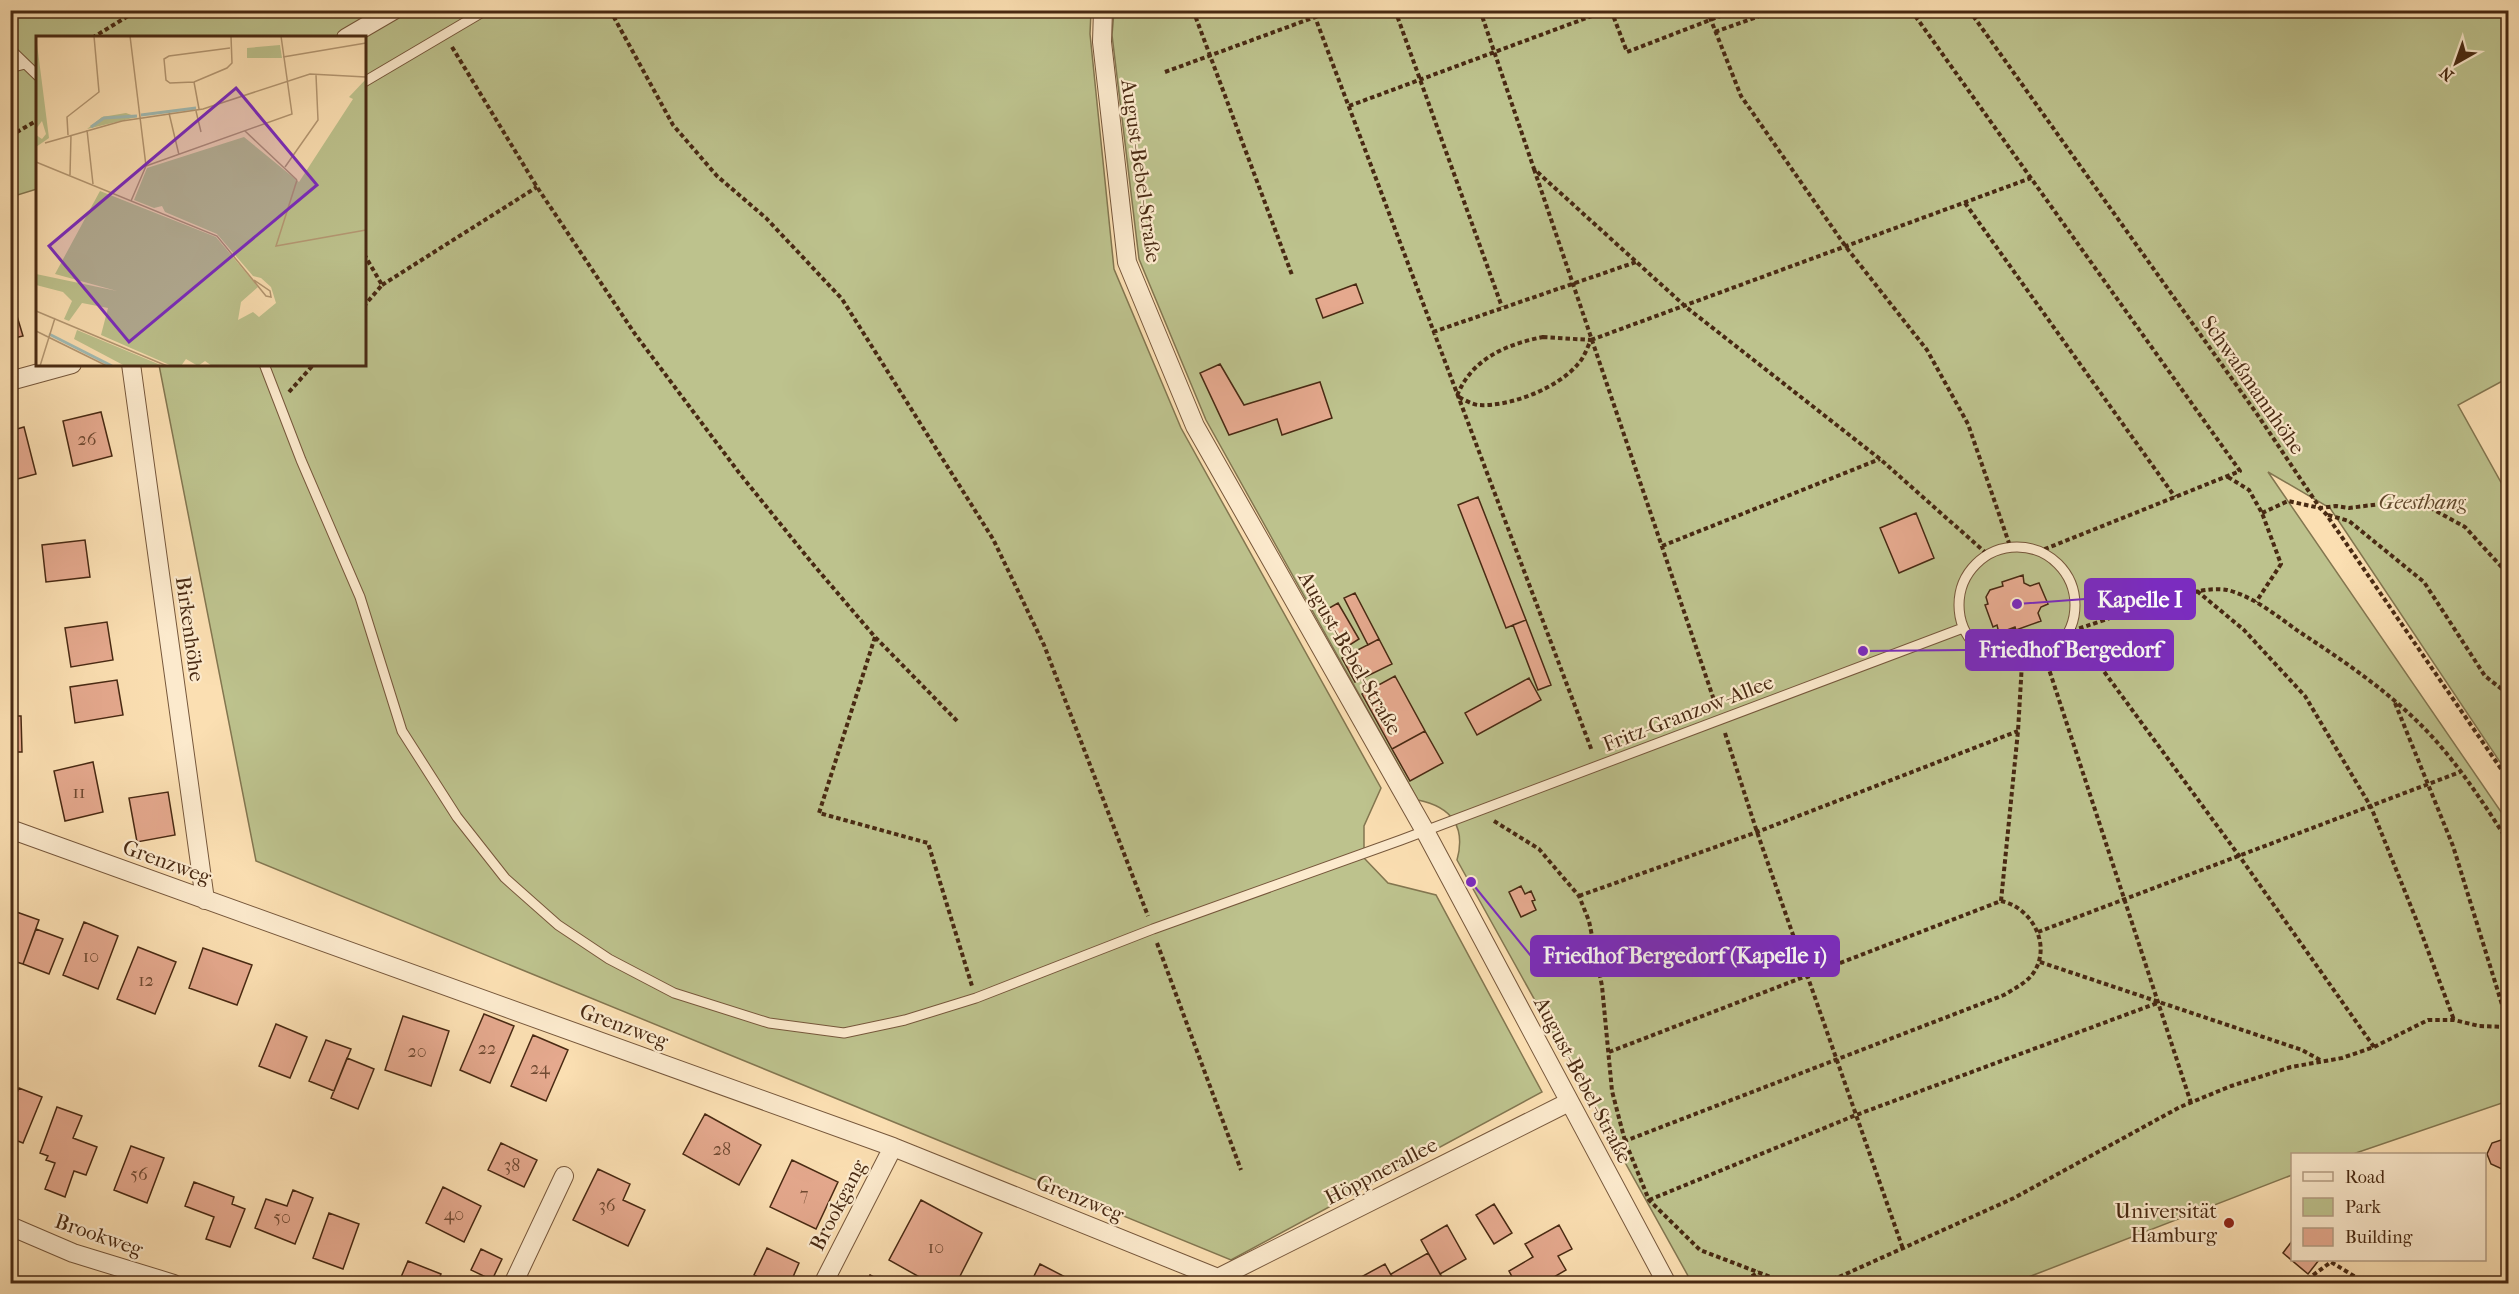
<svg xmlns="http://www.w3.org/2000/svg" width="2519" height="1294" font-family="'IM FELL French Canon',serif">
  <rect width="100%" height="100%" fill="#fbdfb2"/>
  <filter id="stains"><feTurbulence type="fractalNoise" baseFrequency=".00333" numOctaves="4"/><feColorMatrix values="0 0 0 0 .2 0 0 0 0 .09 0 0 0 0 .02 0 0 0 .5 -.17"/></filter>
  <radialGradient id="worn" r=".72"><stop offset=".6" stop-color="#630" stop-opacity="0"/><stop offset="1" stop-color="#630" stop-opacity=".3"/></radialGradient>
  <path fill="#bdc28d" stroke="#837650" stroke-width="1.5" d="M11,11H1091L1090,34L1114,269L1181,428L1381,788L1364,826V858L1388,883L1436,895L1542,1092L1231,1260L256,861L159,365L364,364V38H38L37,189L11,197Z
    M1114,11H2508V378L2458,405L2508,495V774L2330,508L2268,472L2508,822V1101L2353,1154H2292V1175L2013,1283H1692L1457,860C1466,827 1452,807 1418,800L1206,420L1139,259L1112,35Z"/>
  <path fill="#e5a98e" stroke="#492a13" stroke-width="1.5" d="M1356,284L1363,303L1323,318L1316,299Z
    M10,293L23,336L10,339Z
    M1220,364L1244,405L1320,382L1332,418L1282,435L1277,419L1229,435L1200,373Z
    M101,412L112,456L73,466L63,421Z
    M24,427L36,474L10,481V431Z
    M1478,497L1526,620L1506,628L1458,505Z
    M1916,513L1934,558L1899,573L1880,528Z
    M85,540L90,577L46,582L42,545Z
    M2023,575L2024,583L2030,586L2039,583L2048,604L2041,607L2038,613L2041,621L2016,630L2015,627L1999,633L1997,625L1993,627L1985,605L1988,604L1986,597L1990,590L2003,586L2002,582Z
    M1355,593L1379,639L1368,645L1344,598Z
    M1338,603L1359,639L1345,648L1324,611Z
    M1526,620L1551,685L1538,690L1513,625Z
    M107,622L113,660L71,667L65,628Z
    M1379,639L1392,664L1355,682L1342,658Z
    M1395,676L1425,731L1392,749L1362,694Z
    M1529,678L1541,700L1477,735L1465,713Z
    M117,680L123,715L75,723L70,687Z
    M10,716H21L22,752H10Z
    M1425,731L1443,763L1410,781L1392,749Z
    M93,762L103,812L65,821L54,771Z
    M168,792L175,835L137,842L129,798Z
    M1521,886L1525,894L1531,891L1535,900L1532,901L1536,910L1521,917L1509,892Z
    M11,910L39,920L23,964L10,960Z
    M84,922L118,936L98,989L63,975Z
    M36,929L63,939L49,974L23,964Z
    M138,947L176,962L155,1014L117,999Z
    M203,948L252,965L237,1005L189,988Z
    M484,1014L514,1026L490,1083L460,1070Z
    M403,1016L449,1031L431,1086L385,1070Z
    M276,1024L307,1037L290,1078L259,1066Z
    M533,1035L568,1050L546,1101L511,1086Z
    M326,1040L351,1049L334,1091L309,1081Z
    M347,1058L374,1069L358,1109L331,1098Z
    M19,1088L42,1097L23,1143L10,1138V1109Z
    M57,1107L82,1116L73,1138L97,1147L86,1175L74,1171L65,1197L45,1189L55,1163L46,1160L48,1156L40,1153Z
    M705,1114L761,1145L739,1185L683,1154Z
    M2504,1139L2508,1141V1167L2502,1169L2491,1164L2487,1154L2492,1143Z
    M501,1143L537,1160L524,1187L488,1170Z
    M131,1146L164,1158L147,1203L114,1190Z
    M792,1160L838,1182L816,1229L770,1207Z
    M598,1169L630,1184L623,1200L645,1210L628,1246L573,1220Z
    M194,1182L234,1197L232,1204L245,1209L230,1247L206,1239L214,1217L185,1206Z
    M443,1187L481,1206L464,1242L426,1223Z
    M293,1190L313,1198L295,1244L255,1228L266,1199L287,1206Z
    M921,1200L982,1233L956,1284H932L889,1260Z
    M1494,1204L1512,1233L1494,1244L1476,1215Z
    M329,1213L359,1224L343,1269L313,1258Z
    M1447,1225L1466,1259L1440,1274L1421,1240Z
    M1559,1225L1572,1249L1558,1256L1566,1270L1542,1284H1516L1509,1271L1533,1257L1525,1244Z
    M2292,1241V1260H2319L2308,1274L2283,1253Z
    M767,1248L799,1263L790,1284H771L754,1275Z
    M481,1249L502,1259L492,1280L471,1270Z
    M1428,1253L1442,1277L1431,1284H1396L1391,1274Z
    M408,1261L441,1274L437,1284H398Z
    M1040,1264L1075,1282L1074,1284H1030Z
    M1385,1264L1396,1284H1353L1352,1282Z
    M870,1275L887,1284H866Z"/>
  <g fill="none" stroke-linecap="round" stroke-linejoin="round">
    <g stroke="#76573b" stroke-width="11">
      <path id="lane" d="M10,49L38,76
        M10,68L25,64
        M364,82L486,10
        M264,364L301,460L360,597L402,731L457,817L505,878L558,925L609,959L674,993L769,1023L844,1033L905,1020L976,998L1153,929L1401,840L1963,628
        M1959 605a58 58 0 1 1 116 0a58 58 0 1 1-116 0Z"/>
    </g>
    <g stroke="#76573b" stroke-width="20">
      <path id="street" d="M1103,10L1102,42L1127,262L1195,426L1425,831L1667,1284
        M346,38L394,10
        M131,364L205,900
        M10,381L72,364
        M10,829L893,1147L1218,1278
        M10,1226L73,1253L174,1284
        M513,1284L564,1176
        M823,1284L893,1147
        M1215,1284L1218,1278L1569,1102"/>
    </g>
    <path stroke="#492a13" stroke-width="4" stroke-dasharray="4.5 3" stroke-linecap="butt" d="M610,10L673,125L717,176L766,218L842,299L993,539L1044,645L1148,916
      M1193,10L1292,275
      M1308,10L1315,17L1333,10
      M1395,10L1502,307
      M1480,10L1534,169L1686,307L1880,459L1987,554
      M1611,10L1627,52L1736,10
      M1707,10L1741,96L1846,247L1927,350L1968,424L2010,546
      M1792,10V13L1799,10
      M1911,10L2240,471L2040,551
      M1969,10L2257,414L2320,508L2326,514L2508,779
      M1715,32L1776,10
      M92,38L138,10
      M452,47L537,187L635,334L740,474L812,563L875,637L959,723
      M1165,72L1315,17L1592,751
      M1349,106L1608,10
      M10,136L38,120
      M1534,169L1716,706
      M1965,203L2175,497
      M364,254L382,285L364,306
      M382,285L537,187
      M1433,332L1636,262
      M1543,337L1591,340C1587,348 1584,358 1578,364C1558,388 1510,407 1478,405C1471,404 1463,399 1457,396C1471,359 1507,344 1543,337Z
      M1591,340L2031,178
      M289,392L314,364
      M2228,477L2249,490L2262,513L2281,564L2256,602
      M2262,513L2288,501L2320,508L2336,506L2349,508L2388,503L2427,506L2465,527L2508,574
      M2328,515L2349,521L2424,582L2485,676L2508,694
      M1662,546L1880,459
      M2197,591L2244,630L2305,696L2371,807L2418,924L2454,1020
      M875,637L819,813L928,843L972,986
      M2045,657L2191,1103
      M2395,703L2453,846L2508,1024
      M1725,733L1757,832L1903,1249
      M1494,821L1539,849L1579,896L1589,921L1602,986L1612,1091L1625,1141L1649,1200L1700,1250L1781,1281L1801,1284
      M1579,896L1757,832L2018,731
      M2001,901L2018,731L2022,663
      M2038,932L2460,772
      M1157,943L1241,1170
      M2040,962L2302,1050L2320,1060
      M2374,1047L2240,857L2097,662L2070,631C2108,621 2193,583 2227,590C2253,596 2277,616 2298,631C2341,659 2385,689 2421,725C2455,759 2482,801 2508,841
      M1609,1052L2001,901C2031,907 2052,944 2034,972C2027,983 2015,988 2004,995L1625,1141
      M1649,1200L1856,1115L2160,1002
      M1739,1284L1759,1272
      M1810,1284L1839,1277L2014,1198L2180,1107L2231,1086L2291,1067L2342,1058L2374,1047L2428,1020H2454L2479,1026L2508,1027
      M2301,1284L2331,1262L2367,1284"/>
    <use href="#lane" stroke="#fceacd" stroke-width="9"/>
    <use href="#street" stroke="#fceacd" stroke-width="18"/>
  </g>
  <circle fill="#8f2418" stroke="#fceacd" stroke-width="2" cx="2229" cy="1223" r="6"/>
  <g text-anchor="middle" stroke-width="4.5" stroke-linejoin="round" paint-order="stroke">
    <g font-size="18" fill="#704a32">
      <text x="87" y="445">26</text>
      <text x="79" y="798">11</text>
      <text x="91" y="962">10</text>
      <text x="146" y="986">12</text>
      <text x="487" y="1054">22</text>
      <text x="417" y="1057">20</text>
      <text x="540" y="1074">24</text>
      <text x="722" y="1155">28</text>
      <text x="512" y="1171">38</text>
      <text x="139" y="1180">56</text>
      <text x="804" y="1200">7</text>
      <text x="607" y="1211">36</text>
      <text x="454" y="1220">40</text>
      <text x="282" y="1223">50</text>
      <text x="936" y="1253">10</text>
    </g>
    <g font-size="21" fill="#492a13" stroke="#fceacd">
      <text transform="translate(1141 171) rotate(82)" y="7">August-Bebel-Straße</text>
      <text transform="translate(2253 385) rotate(55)" y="7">Schwaßmannhöhe</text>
      <text transform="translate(190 629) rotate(82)" y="7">Birkenhöhe</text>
      <text transform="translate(1350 653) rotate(60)" y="7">August-Bebel-Straße</text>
      <text transform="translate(1688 713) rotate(-21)" y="7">Fritz-Granzow-Allee</text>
      <text transform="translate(167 862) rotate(20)" y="7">Grenzweg</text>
      <text transform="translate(624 1026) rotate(20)" y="7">Grenzweg</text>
      <text transform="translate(1583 1080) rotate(62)" y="7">August-Bebel-Straße</text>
      <text transform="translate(1381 1171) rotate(-27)" y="7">Höppnerallee</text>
      <text transform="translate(1080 1198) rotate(22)" y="7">Grenzweg</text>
      <text transform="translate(838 1205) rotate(-63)" y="7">Brookgang</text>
      <text transform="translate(99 1235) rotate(19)" y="7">Brookweg</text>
    </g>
    <g font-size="21" font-style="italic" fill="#60482b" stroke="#fceacd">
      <text x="2422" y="509">Geesthang</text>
    </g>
    <g font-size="21" fill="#492a13" stroke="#fceacd" text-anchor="end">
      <text x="2217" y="1218">Universität<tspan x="2217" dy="24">Hamburg</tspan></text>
    </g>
  </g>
  <g transform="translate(36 36)">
    <rect width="330" height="330" fill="#fbdfb2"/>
    <path d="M0,0L13,102L0,111V99L6,103L10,98L6,85L0,93ZM244,9L246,22H211V12ZM330,43V330H176L169,325L162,330L150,323L145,330H136L65,299L72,272L46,267L33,285L28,283L36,265L27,256L0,249V238L81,255L19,238L64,155L180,201L222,251L205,266L202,284L217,276L223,281L240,267L235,251L225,242L217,240L181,198L129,176L126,170L118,172L98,164L111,132L208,101L263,146L317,63L313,61ZM90,77L101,81L51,93L66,81ZM41,294L127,330H89L38,303Z" fill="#bdc28d"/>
    <path fill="none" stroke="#a1bbb4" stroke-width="3" d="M105,79L160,72M55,91L68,82L101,80M13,298L76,330"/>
    <path fill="none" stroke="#b49772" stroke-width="1.5" d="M94,0L110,130L95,165M194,12L133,20L128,23L130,44L134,47L158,46L191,32L196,27L195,0M247,21L330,7M158,46L163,73M160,75L165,96M133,77L143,119M51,94L57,148M209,95L261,144M32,99L31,81L63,56L58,0M9,107L86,85L167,73L274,38L330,41M0,126L181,200L230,260L235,261L234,255L218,244M110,130L256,78L245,0M249,131L282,84L280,39M34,139L35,99M261,144L240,210L330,194M0,275L131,330M0,295L71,330M4,330L19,282"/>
    <path fill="#7b2cbf" fill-opacity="0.15" stroke="#7b2cbf" stroke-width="3" d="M200,52L281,149L93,306L13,210Z"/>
    <rect width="330" height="330" fill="none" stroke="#492a13" stroke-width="3"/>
  </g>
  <path fill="none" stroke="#7b2cbf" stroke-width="2" d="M2017 604L2085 599M1863 651L1966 650M1471 882L1531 956"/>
  <g fill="#7b2cbf" stroke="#fceacd" stroke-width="2">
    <circle cx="2017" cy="604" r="6"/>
    <circle cx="1863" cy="651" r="6"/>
    <circle cx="1471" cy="882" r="6"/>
  </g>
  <g fill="#7b2cbf" stroke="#7b2cbf" stroke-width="2">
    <rect x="2085" y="579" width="110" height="40" rx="6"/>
    <rect x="1966" y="630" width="207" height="40" rx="6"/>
    <rect x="1531" y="936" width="308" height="40" rx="6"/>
  </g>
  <g font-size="22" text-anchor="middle" font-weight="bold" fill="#fff">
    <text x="2140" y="607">Kapelle I</text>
    <text x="2070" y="657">Friedhof Bergedorf</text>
    <text x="1685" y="963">Friedhof Bergedorf (Kapelle 1)</text>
  </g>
  <rect width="2519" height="1294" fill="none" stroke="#fbdfb2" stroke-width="36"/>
  <rect x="12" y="12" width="2495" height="1270" fill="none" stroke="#492a13" stroke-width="3"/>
  <rect x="18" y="18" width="2483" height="1258" fill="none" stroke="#492a13" stroke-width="1.5"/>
  <rect x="2291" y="1153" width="195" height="108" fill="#fceacd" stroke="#b49d83" stroke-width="1.5"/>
  <rect x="2303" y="1172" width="30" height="9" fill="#fceacd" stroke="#b49d83" stroke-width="1.5"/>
  <text x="2345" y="1183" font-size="18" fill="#492a13">Road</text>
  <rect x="2303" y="1198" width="30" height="18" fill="#bdc28d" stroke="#b49d83" stroke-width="1.5"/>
  <text x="2345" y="1213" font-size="18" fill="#492a13">Park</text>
  <rect x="2303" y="1228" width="30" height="18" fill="#e5a98e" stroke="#b49d83" stroke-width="1.5"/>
  <text x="2345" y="1243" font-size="18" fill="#492a13">Building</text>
  <g transform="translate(2456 63) rotate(220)" stroke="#fceacd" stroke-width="4.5" paint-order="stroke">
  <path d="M0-4.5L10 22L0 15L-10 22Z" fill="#492a13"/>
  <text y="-9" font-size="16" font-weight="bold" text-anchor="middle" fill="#492a13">N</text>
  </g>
  <rect width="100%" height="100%" filter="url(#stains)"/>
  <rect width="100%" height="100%" fill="url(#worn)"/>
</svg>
